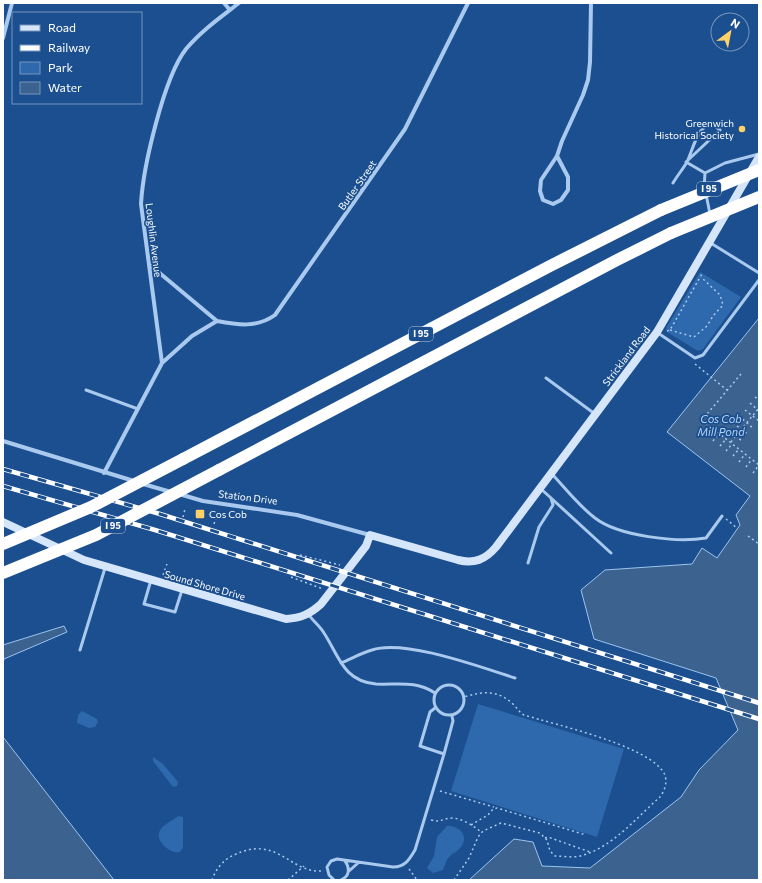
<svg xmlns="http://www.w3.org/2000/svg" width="762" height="883" font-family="Commissioner,sans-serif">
  <rect width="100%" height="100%" fill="#1b4f8f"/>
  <path fill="#2e69ad" d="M700,272L741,297L703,349L698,351L667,332L666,328Z
    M478,704L624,749L597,837L451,791Z
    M82,711L97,719L98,722L95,727L89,728L77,723L78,715Z
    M153,757L163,764L178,782L177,786L173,787L153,761Z
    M179,816L183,817V847L180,852C172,855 156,842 159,833C160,826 173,820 179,816Z
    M447,826C460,825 470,837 460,848C457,852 453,853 450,856C446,860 445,865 443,870L433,873L427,868L434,856L437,837Z"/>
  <path fill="#3c6290" stroke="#9cc4f0" d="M759,318V880H469L514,839L533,842L542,866L590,868L681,797L699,770L738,730L716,678L594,639L581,590L605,570L692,564L702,548L717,558L740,525L736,515L750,496L667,432Z
    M64,626L67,632L4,659L3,663V645Z
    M3,737L114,880H3Z"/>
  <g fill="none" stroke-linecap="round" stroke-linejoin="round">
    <path stroke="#a9c9ee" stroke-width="1.5" stroke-dasharray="2 3" stroke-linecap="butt" d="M670,330L694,337L707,326L713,316L723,305L720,295L701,277
      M667,331L670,330L703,272
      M695,364L727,390
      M741,374L702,420L759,465
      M755,397L759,400
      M750,403L759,411
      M745,410L759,421
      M739,416L754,429
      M733,423L749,435
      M728,429L743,442
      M706,436L713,428
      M713,441L719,433
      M731,442L759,408
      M720,446L726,439
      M726,451L732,444
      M733,456L739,449
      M739,462L745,454
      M746,467L752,459
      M753,473L759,465
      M183,517L185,509
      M726,519L737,528
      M214,524L216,518
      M748,536L759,544
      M300,555L340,565
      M163,575L167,564
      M291,577L323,589
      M440,791L494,807
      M431,820C441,823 443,818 453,818C463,819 474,826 481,832
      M471,825L488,815L493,809L497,808L586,835
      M545,838L548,837L590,852
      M409,869L417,880
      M212,880C215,870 224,859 234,855C277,834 290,873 321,871
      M288,880L304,866
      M454,880L469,858L478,837L483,831L501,823L540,833L547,840L550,851L555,856C563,856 572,858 580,856C612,848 636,818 660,797C666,789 669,777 661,769C640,744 557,725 524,715C519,712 517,708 513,704C498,690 483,691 464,697"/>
    <path stroke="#a9c9ee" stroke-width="3" d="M686,162L705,173L725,163L759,154
      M673,183C677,176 683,169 687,162C693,149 697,128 711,123L720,130L686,162
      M704,189L705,173
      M706,194L710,214
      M709,242L759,273
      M658,333L695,358L703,355L759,280
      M546,378L595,414
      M86,390L138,409
      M552,474C566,489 579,506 595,518C618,536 677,543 706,538L722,516
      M551,498L611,553
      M528,563L539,527L553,505L551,498L541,489
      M151,580L144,604L175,612L182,590
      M308,614C313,621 320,626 324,633C339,656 343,681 376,684C397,685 416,680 435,693
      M80,650L105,568
      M341,663C351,659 361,653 372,650C405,639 480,667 515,678
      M434 700a15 15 0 1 1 30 0a15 15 0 1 1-30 0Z
      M435,708L430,712L420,746L444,754L453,721L452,716
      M349,871L358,863
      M334,880L329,875L327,867L331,861L337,859L393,867C405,867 409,860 415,850L444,754
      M341,880C350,876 350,868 345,861"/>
    <path stroke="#a9c9ee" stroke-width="4" d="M224,3L230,10
      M3,38L12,3
      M557,156L568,177V190L561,200L553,204L543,200L540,191L541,180L557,156L562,141L583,95L588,80L590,62L591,3
      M150,265L217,321
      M162,363L192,336L217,321C238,325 257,328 275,315L405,129L468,3
      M3,441L134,481
      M104,473L162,363L141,204C143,167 164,77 186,49C201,31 221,17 239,3
      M143,484L171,492
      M179,494L203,501L297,515L370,535"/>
    <path stroke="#d6e6fa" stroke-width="8" d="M3,522L84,560L286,619C301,618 310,614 321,604L366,546L370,535L458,560C474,564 485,560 496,547L657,332L759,157"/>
    <path stroke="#fff" stroke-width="12" d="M183,459L550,266L661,210
      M219,470L617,260L671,233"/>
    <g stroke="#fff" stroke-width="4.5">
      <path id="rail" d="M3,469L160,514L759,703
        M3,486L155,530L759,719"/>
    </g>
    <use href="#rail" stroke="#1b4f8f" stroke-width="3" stroke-dasharray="9" stroke-linecap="butt"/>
    <path stroke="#fff" stroke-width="12" d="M661,210L759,170
      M671,233L759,197
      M3,544L91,507L183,459
      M3,573L96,535L219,470"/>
  </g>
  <g fill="#ffd166" stroke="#1b4f8f" stroke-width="1.5">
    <circle cx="742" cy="129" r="4"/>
    <rect x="195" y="509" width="10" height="10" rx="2"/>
  </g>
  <g text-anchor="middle" stroke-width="3.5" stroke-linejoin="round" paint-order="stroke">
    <g fill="#1b4f8f" stroke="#bbcadd" stroke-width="1">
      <rect x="697" y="182" width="24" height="14" rx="3"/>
      <rect x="409" y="327" width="24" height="14" rx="3"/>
      <rect x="101" y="519" width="24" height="14" rx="3"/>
    </g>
    <g font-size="9" font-weight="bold" fill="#fff">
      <text x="709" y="192">I 95</text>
      <text x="421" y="337">I 95</text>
      <text x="113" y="529">I 95</text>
    </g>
    <g font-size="10" fill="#fff" stroke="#1b4f8f" text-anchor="end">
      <text x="734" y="127">Greenwich<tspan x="734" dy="12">Historical Society</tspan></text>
      <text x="209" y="518" text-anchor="start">Cos Cob</text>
    </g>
    <g font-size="10" fill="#fff" stroke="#1b4f8f">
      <text transform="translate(357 185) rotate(-55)" y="4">Butler Street</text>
      <text transform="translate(154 240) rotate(83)" y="4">Loughlin Avenue</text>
      <text transform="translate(626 356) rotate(-53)" y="4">Strickland Road</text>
      <text transform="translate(248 497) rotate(7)" y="4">Station Drive</text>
      <text transform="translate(205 585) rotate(16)" y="4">Sound Shore Drive</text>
    </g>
    <g font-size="11" font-style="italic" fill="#b5d3f5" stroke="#1b4f8f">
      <text x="721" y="423">Cos Cob<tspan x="721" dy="13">Mill Pond</tspan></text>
    </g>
  </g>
  <rect width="762" height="883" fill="none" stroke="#ffffff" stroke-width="8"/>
  <rect x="12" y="12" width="130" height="92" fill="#1b4f8f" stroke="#7695bc"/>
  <rect x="20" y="25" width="20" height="6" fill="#d6e6fa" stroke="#7695bc"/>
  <text x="48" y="32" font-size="12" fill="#ffffff">Road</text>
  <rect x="20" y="45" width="20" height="6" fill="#ffffff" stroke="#7695bc"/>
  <text x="48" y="52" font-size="12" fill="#ffffff">Railway</text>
  <rect x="20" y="62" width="20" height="12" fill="#2e69ad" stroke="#7695bc"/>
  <text x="48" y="72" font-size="12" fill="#ffffff">Park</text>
  <rect x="20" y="82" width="20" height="12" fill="#3c6290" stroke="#7695bc"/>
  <text x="48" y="92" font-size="12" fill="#ffffff">Water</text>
  <g transform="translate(730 32) rotate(32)"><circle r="19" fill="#1b4f8f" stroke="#7695bc"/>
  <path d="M0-3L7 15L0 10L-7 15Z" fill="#ffd166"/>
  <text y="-6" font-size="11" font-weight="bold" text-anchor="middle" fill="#ffffff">N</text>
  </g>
</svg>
